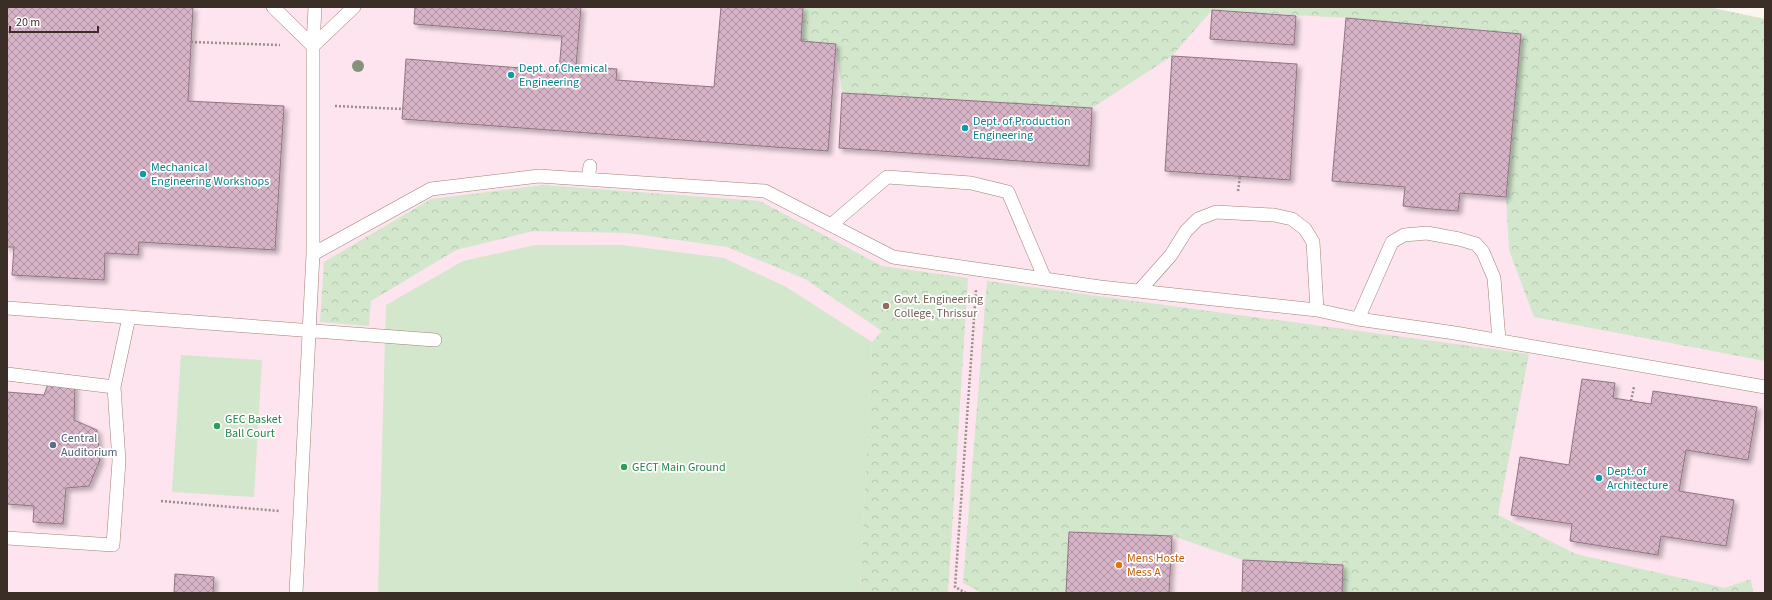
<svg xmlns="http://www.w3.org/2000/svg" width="1772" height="600" font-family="'Source Sans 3',sans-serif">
  <defs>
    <pattern id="forest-crowns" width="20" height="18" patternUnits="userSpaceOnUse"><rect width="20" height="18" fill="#d2e7cc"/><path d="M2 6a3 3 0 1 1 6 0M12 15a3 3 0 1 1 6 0" fill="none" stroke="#b5c6af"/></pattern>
    <pattern id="building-cross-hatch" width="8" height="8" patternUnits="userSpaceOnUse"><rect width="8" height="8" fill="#d7b3c7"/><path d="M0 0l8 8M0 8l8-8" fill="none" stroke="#af92a2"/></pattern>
    <filter id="shadow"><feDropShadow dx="3.5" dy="3.5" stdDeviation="2" flood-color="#0004"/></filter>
  </defs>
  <rect width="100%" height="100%" fill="#fbf5f1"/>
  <path fill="#fde4ee" d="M7,7H1708L1765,19V593H7Z"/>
  <path fill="url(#forest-crowns)" d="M803,7H1708L1765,19V361L1534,317L1509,250L1506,197L1520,34L1346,18L1212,10L1172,56L1092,108L842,93L836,44L801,41Z
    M543,185L760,201L882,266L968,278L948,593H860L872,342L882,331L805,279L727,247L628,233L533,231L456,250L371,301L369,326L320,322L324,262L431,199Z
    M987,281L1529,354L1498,515L1576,554L1725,588L1751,579L1753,593H1342L1343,565L1243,560L1172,536L1069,532L1066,593H983L963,583Z"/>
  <path fill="#d2e7cc" d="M535,245H622L724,258L786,287L872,342L860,593H378L386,305L463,261Z
    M181,355L262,360L254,497L172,492Z"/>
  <path fill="url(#building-cross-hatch)" stroke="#917485" filter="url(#shadow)" d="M7,7H193L188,101L284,106L275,250L139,242L138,255L105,253L104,280L12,275L14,247H7Z
    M415,7H581L576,66L617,69L616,80L714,87L721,7H803L801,41L836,44L828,151L402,119L406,59L559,71L562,36L414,24Z
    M1212,10L1296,16L1294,45L1210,39Z
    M1346,18L1521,34L1506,197L1460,193L1458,211L1431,209L1403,206L1405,187L1332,181Z
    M1172,56L1297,64L1290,180L1165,171Z
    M842,93L1092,108L1089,166L839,148Z
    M1582,379L1615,383L1613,398L1651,404L1653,391L1757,407L1748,460L1686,450L1679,491L1734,500L1726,546L1661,536L1658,555L1570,541L1572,524L1511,515L1520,457L1569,465Z
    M48,384L75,385L74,420L97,430L100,460L89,486L66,488L63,524L33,522L34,506L7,504V392L44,395Z
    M1069,532L1172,536L1169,593H1066Z
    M1243,560L1343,565L1342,593H1242Z
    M175,574L214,577L213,593H174Z"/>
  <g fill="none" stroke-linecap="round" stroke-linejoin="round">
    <g stroke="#9f8271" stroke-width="14">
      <path id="lane" d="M273,7L313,46
        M313,46L315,7
        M588,179L590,166
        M831,225L887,177L971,183L1008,192L1045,279
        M313,254L431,189L539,176L765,191L893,257L1100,287L1317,310L1358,319L1455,333L1765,387
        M1140,290L1171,255L1186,231L1198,219L1216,212L1274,215L1292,219L1305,229L1313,242L1317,310
        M7,308L435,340
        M1358,319L1392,242L1404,235L1427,233L1459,239L1476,244L1483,252L1494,278L1499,340
        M7,374L114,387
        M7,538L113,545L119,461L114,387L129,317
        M296,593L313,254V46L354,7"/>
    </g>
    <path stroke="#988f89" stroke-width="2.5" stroke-dasharray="2 2" stroke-linecap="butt" d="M191,42L280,45
      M335,106L402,109
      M1238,191L1240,176
      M1631,401L1634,387
      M161,501L279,511
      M966,593L955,587L976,290"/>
    <use href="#lane" stroke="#fff" stroke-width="13"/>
  </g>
  <circle fill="#839279" cx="358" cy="66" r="6"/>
  <g fill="#0f9aa8" stroke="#fff" stroke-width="1.5">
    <circle cx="511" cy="75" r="4"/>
    <circle cx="965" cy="128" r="4"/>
    <circle cx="143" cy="174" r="4"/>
    <circle cx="1599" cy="478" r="4"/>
  </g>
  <circle fill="#8d6e63" stroke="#fff" stroke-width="1.5" cx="886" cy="306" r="4"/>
  <g fill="#2e9e5b" stroke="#fff" stroke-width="1.5">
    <circle cx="217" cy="426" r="4"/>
    <circle cx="624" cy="467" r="4"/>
  </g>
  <circle fill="#5c6f8a" stroke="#fff" stroke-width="1.5" cx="53" cy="445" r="4"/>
  <circle fill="#e8710a" stroke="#fff" stroke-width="1.5" cx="1119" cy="565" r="4"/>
  <g text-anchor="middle" stroke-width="3.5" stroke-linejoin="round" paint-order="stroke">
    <g font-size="12" fill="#0d838f" stroke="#fff" text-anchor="start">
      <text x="519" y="72">Dept. of Chemical<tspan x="519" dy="14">Engineering</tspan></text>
      <text x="973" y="125">Dept. of Production<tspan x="973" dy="14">Engineering</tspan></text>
      <text x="151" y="171">Mechanical<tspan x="151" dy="14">Engineering Workshops</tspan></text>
      <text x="1607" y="475">Dept. of<tspan x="1607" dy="14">Architecture</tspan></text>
    </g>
    <g font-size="12" fill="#785e54" stroke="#fff" text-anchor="start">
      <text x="894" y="303">Govt. Engineering<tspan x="894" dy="14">College, Thrissur</tspan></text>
    </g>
    <g font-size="12" fill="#27864d" stroke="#fff" text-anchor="start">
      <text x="225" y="423">GEC Basket<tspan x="225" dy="14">Ball Court</tspan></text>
      <text x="632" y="471">GECT Main Ground</text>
    </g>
    <g font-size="12" fill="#4e5e75" stroke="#fff" text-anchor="start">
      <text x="61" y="442">Central<tspan x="61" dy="14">Auditorium</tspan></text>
    </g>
    <g font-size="12" fill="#c56008" stroke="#fff" text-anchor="start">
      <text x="1127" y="562">Mens Hoste<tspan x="1127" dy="14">Mess A</tspan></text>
    </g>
  </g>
  <rect width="1772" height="600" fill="none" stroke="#3a2e27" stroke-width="16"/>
  <path d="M10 26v6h88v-6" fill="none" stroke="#3a2e27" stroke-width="2"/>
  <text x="16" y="26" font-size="12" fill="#3a2e27" stroke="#ffffff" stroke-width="3" paint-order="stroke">20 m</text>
</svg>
